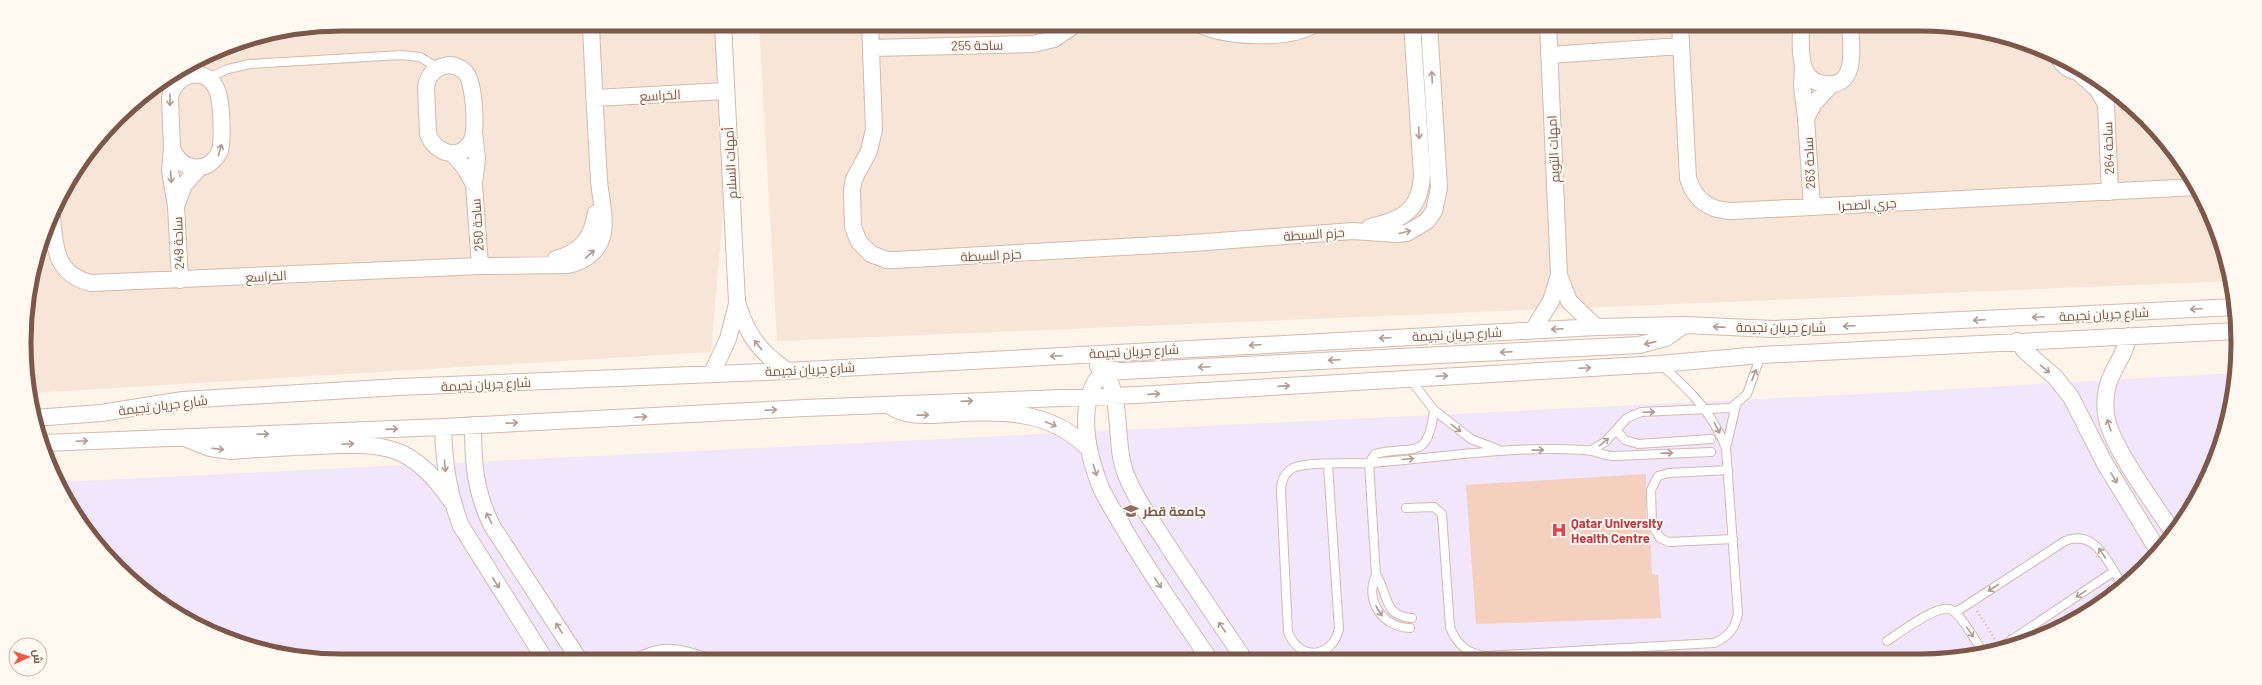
<svg xmlns="http://www.w3.org/2000/svg" width="2262" height="685" font-family="Barlow,Cairo,sans-serif">
  <rect width="100%" height="100%" fill="#fef4ea"/>
  <path fill="#f7e5d8" d="M343,24H720L728,157L711,352L30,393L25,364L27,301L57,201L90,148L132,103L221,48L281,30Z
    M759,24H1919L1982,30L2042,48L2097,78L2145,117L2184,166L2214,221L2232,281L777,341Z"/>
  <path fill="#f1e6fb" d="M2235,373L2232,405L2195,502L2130,582L2042,637L1961,658L342,661L280,655L220,637L165,607L117,568L78,520L61,482L1882,393Z"/>
  <path fill="#f6d0bf" d="M1646,474V524L1650,531L1652,574L1658,575L1661,618L1476,624L1466,485Z"/>
  <g fill="none" stroke-linecap="round" stroke-linejoin="round">
    <g stroke="#d3baae" stroke-width="10">
      <path id="service" d="M208,78L228,69L250,64L401,55L420,57L438,68
        M1661,365C1689,389 1712,412 1726,448
        M1410,379L1434,410L1471,439L1497,449
        M1616,430L1625,440L1638,444L1711,439
        M1590,451L1605,442L1627,418L1641,412L1731,408L1747,394L1761,355
        M1328,465L1339,629C1332,659 1299,661 1288,632L1281,491C1281,482 1284,473 1293,468C1307,461 1351,464 1369,463C1440,458 1513,445 1584,450C1595,450 1603,456 1614,456L1711,452
        M1728,470L1669,473L1658,476L1651,490L1652,524L1660,538L1669,542L1733,539
        M1406,508L1434,507L1442,514L1450,627C1456,644 1467,653 1485,656L1714,643C1728,637 1735,629 1738,614L1726,448L1736,405
        M1376,575C1389,593 1382,616 1412,618
        M1956,612L2065,541C2096,528 2109,565 2123,586
        M1410,628C1383,627 1364,601 1376,575L1369,463L1375,454C1412,444 1428,463 1434,410
        M1887,641C1900,633 1939,602 1952,610C1962,616 1976,642 1983,652
        M2001,647L2113,572
        M630,661C667,640 679,650 717,660"/>
    </g>
    <g stroke="#d3baae" stroke-width="18">
      <path id="minor" d="M723,24L737,302C747,335 759,351 787,371
        M870,24L874,129L869,151L854,179L852,189L853,227L859,242L871,254L887,260H895L1193,243L1353,231L1396,234L1407,233L1427,221L1434,211L1439,188L1429,24
        M1198,24C1226,37 1288,41 1315,24
        M1548,24L1559,275L1569,301L1596,327
        M1680,24L1688,178C1694,199 1709,211 1732,211L2196,187
        M1801,24C1801,38 1799,58 1805,70C1808,78 1816,83 1824,84C1859,89 1851,45 1850,24
        M872,48L1033,44L1054,39L1076,24
        M1549,55L1681,46
        M2058,57C2064,68 2073,73 2085,72
        M1803,64L1802,86L1806,118L1812,207
        M450,65C456,66 462,68 466,73C474,82 477,130 472,140C461,162 435,154 428,134L426,87C428,74 436,66 450,65Z
        M2078,72L2097,89L2106,104
        M2108,87L2106,104L2110,192
        M594,98L726,91
        M1806,118L1814,103L1832,84
        M474,132L477,158L474,184L480,266
        M172,148C181,172 208,175 220,151C223,138 222,99 216,88C204,64 173,75 170,98L172,148L170,171L176,206L180,280
        M453,154L465,168L474,184
        M176,206L184,185L199,168
        M52,217C55,248 55,274 91,283L480,266L568,265C585,261 600,251 603,232C606,215 600,197 599,180C596,128 593,76 591,24
        M1370,227C1402,220 1420,211 1422,175L1412,24
        M556,259C581,252 592,238 596,213
        M1533,330L1551,301L1559,275
        M2128,336C2126,356 2110,370 2107,389C2105,397 2105,405 2106,414C2109,444 2154,503 2172,531
        M2017,341L2026,352L2055,377L2071,397L2104,462L2157,549
        M1111,365C1073,392 1086,451 1101,488C1107,501 1115,513 1122,525C1148,572 1180,615 1210,660
        M1098,366C1125,388 1113,440 1125,472C1135,499 1153,522 1168,546C1193,584 1219,622 1244,659
        M1103,372L1639,345L1666,338L1684,325
        M712,373L728,339L737,304
        M890,406C908,418 928,415 949,414C1000,411 1049,409 1088,448
        M34,418L101,413L183,400L399,387L787,371L1596,327L1684,325L1773,329L2235,307
        M473,425C473,464 475,491 492,526L580,661
        M443,427C444,462 448,493 461,526L546,661
        M187,439L210,448L231,451C260,449 289,447 319,446C385,442 412,444 452,502
        M43,443L443,427L805,408L1137,395L1659,364L1761,355L2237,331"/>
    </g>
    <path stroke="#dcb2a1" stroke-width="2.5" stroke-dasharray="1 3" stroke-linecap="butt" d="M1977,611L1995,639"/>
    <use href="#service" stroke="#fff" stroke-width="8"/>
    <use href="#minor" stroke="#fff" stroke-width="16"/>
  </g>
  <defs><path id="oneway-shaft" d="M-6 0H5M1.5-3L5.5 0L1.5 3" fill="none" stroke-width="1.6" stroke-linecap="round" stroke-linejoin="round"/></defs>
  <g stroke="#b09a92">
    <use href="#oneway-shaft" transform="translate(1432 77) rotate(-93)"/>
    <use href="#oneway-shaft" transform="translate(170 100) rotate(91)"/>
    <use href="#oneway-shaft" transform="translate(1419 133) rotate(87)"/>
    <use href="#oneway-shaft" transform="translate(220 150) rotate(-74)"/>
    <use href="#oneway-shaft" transform="translate(171 177) rotate(86)"/>
    <use href="#oneway-shaft" transform="translate(1405 232) rotate(-14)"/>
    <use href="#oneway-shaft" transform="translate(590 254) rotate(-43)"/>
    <use href="#oneway-shaft" transform="translate(2196 309) rotate(177)"/>
    <use href="#oneway-shaft" transform="translate(2038 317) rotate(177)"/>
    <use href="#oneway-shaft" transform="translate(1979 320) rotate(177)"/>
    <use href="#oneway-shaft" transform="translate(1849 326) rotate(177)"/>
    <use href="#oneway-shaft" transform="translate(1719 327) rotate(-176)"/>
    <use href="#oneway-shaft" transform="translate(1557 329) rotate(177)"/>
    <use href="#oneway-shaft" transform="translate(1385 338) rotate(177)"/>
    <use href="#oneway-shaft" transform="translate(1650 343) rotate(167)"/>
    <use href="#oneway-shaft" transform="translate(758 345) rotate(-128)"/>
    <use href="#oneway-shaft" transform="translate(1255 345) rotate(177)"/>
    <use href="#oneway-shaft" transform="translate(1506 352) rotate(177)"/>
    <use href="#oneway-shaft" transform="translate(1056 356) rotate(177)"/>
    <use href="#oneway-shaft" transform="translate(1334 360) rotate(177)"/>
    <use href="#oneway-shaft" transform="translate(1204 367) rotate(177)"/>
    <use href="#oneway-shaft" transform="translate(1585 368) rotate(-3)"/>
    <use href="#oneway-shaft" transform="translate(2045 369) rotate(39)"/>
    <use href="#oneway-shaft" transform="translate(1754 375) rotate(-69)"/>
    <use href="#oneway-shaft" transform="translate(1442 376) rotate(-3)"/>
    <use href="#oneway-shaft" transform="translate(1284 386) rotate(-4)"/>
    <use href="#oneway-shaft" transform="translate(1154 394) rotate(-4)"/>
    <use href="#oneway-shaft" transform="translate(967 401) rotate(-2)"/>
    <use href="#oneway-shaft" transform="translate(771 410) rotate(-3)"/>
    <use href="#oneway-shaft" transform="translate(1649 412) rotate(-2)"/>
    <use href="#oneway-shaft" transform="translate(923 415) rotate(-1)"/>
    <use href="#oneway-shaft" transform="translate(641 417) rotate(-3)"/>
    <use href="#oneway-shaft" transform="translate(512 423) rotate(-3)"/>
    <use href="#oneway-shaft" transform="translate(1051 424) rotate(22)"/>
    <use href="#oneway-shaft" transform="translate(2109 425) rotate(-108)"/>
    <use href="#oneway-shaft" transform="translate(1456 428) rotate(38)"/>
    <use href="#oneway-shaft" transform="translate(1717 428) rotate(63)"/>
    <use href="#oneway-shaft" transform="translate(392 429) rotate(-2)"/>
    <use href="#oneway-shaft" transform="translate(263 434) rotate(-2)"/>
    <use href="#oneway-shaft" transform="translate(82 441) rotate(-3)"/>
    <use href="#oneway-shaft" transform="translate(1604 442) rotate(-39)"/>
    <use href="#oneway-shaft" transform="translate(348 444) rotate(-3)"/>
    <use href="#oneway-shaft" transform="translate(218 449) rotate(7)"/>
    <use href="#oneway-shaft" transform="translate(1538 450) rotate(-1)"/>
    <use href="#oneway-shaft" transform="translate(1667 453) rotate(-2)"/>
    <use href="#oneway-shaft" transform="translate(1408 459) rotate(-5)"/>
    <use href="#oneway-shaft" transform="translate(445 466) rotate(85)"/>
    <use href="#oneway-shaft" transform="translate(1095 470) rotate(73)"/>
    <use href="#oneway-shaft" transform="translate(2114 478) rotate(59)"/>
    <use href="#oneway-shaft" transform="translate(489 518) rotate(-117)"/>
    <use href="#oneway-shaft" transform="translate(2102 553) rotate(-123)"/>
    <use href="#oneway-shaft" transform="translate(496 583) rotate(57)"/>
    <use href="#oneway-shaft" transform="translate(1158 583) rotate(56)"/>
    <use href="#oneway-shaft" transform="translate(1993 588) rotate(147)"/>
    <use href="#oneway-shaft" transform="translate(2081 594) rotate(146)"/>
    <use href="#oneway-shaft" transform="translate(1379 611) rotate(59)"/>
    <use href="#oneway-shaft" transform="translate(1222 627) rotate(-124)"/>
    <use href="#oneway-shaft" transform="translate(559 628) rotate(-123)"/>
    <use href="#oneway-shaft" transform="translate(1970 632) rotate(55)"/>
  </g>
  <defs>
    <g id="university-bare" transform="scale(1.2)"><path d="M0-5L7-2L0 1L-7-2ZM-4 1L0 2.5L4 1V4Q0 6-4 4Z" fill="#8d6e63" stroke="#fff9f2" stroke-width="2.5" paint-order="stroke"/></g>
    <g id="hospital-bare" transform="scale(1.2)"><path d="M-5-5h3v3.5h4V-5h3V5h-3V1.5h-4V5h-3Z" fill="#e0444e" stroke="#fff9f2" stroke-width="2.5" paint-order="stroke"/></g>
  </defs>
  <g fill-rule="evenodd">
    <use href="#university-bare" x="1131" y="511"/>
    <use href="#hospital-bare" x="1559" y="530"/>
  </g>
  <g text-anchor="middle" stroke-width="4" stroke-linejoin="round" paint-order="stroke">
    <g font-size="13" fill="#7c574a" stroke="#fff9f2">
      <text transform="translate(977 45) rotate(-1)" y="5">ساحة 255</text>
      <text transform="translate(660 95) rotate(-3)" y="5">الخراسع</text>
      <text transform="translate(2108 148) rotate(-92)" y="5">ساحة 264</text>
      <text transform="translate(1553 149) rotate(-93)" y="5">امهات التويم</text>
      <text transform="translate(730 163) rotate(-93)" y="5">أمهات السلام</text>
      <text transform="translate(1809 163) rotate(-93)" y="5">ساحة 263</text>
      <text transform="translate(1867 204) rotate(-3)" y="5">جري الصحرا</text>
      <text transform="translate(477 225) rotate(-94)" y="5">ساحة 250</text>
      <text transform="translate(1314 234) rotate(-4)" y="5">حزم السبطة</text>
      <text transform="translate(178 243) rotate(-92)" y="5">ساحة 249</text>
      <text transform="translate(991 255) rotate(-3)" y="5">حزم السبطة</text>
      <text transform="translate(266 276) rotate(-3)" y="5">الخراسع</text>
      <text transform="translate(2104 314) rotate(-3)" y="5">شارع جريان نجيمة</text>
      <text x="1781" y="332">شارع جريان نجيمة</text>
      <text transform="translate(1457 334) rotate(-3)" y="5">شارع جريان نجيمة</text>
      <text transform="translate(1134 351) rotate(-3)" y="5">شارع جريان نجيمة</text>
      <text transform="translate(810 369) rotate(-3)" y="5">شارع جريان نجيمة</text>
      <text transform="translate(486 384) rotate(-3)" y="5">شارع جريان نجيمة</text>
      <text transform="translate(163 405) rotate(-7)" y="5">شارع جريان نجيمة</text>
    </g>
    <g font-size="13" font-weight="bold" fill="#785e54" stroke="#fff9f2" text-anchor="start">
      <text x="1143" y="516">جامعة قطر</text>
    </g>
    <g font-size="13" font-weight="bold" fill="#be3a42" stroke="#fff9f2" text-anchor="start">
      <text x="1571" y="528">Qatar University<tspan x="1571" dy="15">Health Centre</tspan></text>
    </g>
  </g>
  <path d="M0 0H2262V685H0ZM342 31H1920A311 311 0 0 1 2231 342V343A311 311 0 0 1 1920 654H342A311 311 0 0 1 31 343V342A311 311 0 0 1 342 31Z" fill="#fff9f2" fill-rule="evenodd"/>
  <path fill="none" stroke="#7c574a" stroke-width="5" d="M342 31H1920A311 311 0 0 1 2231 342V343A311 311 0 0 1 1920 654H342A311 311 0 0 1 31 343V342A311 311 0 0 1 342 31Z"/>
  <g transform="translate(28 657) rotate(87)"><circle r="19" fill="#fff9f2" stroke="#cbb8af"/>
  <path d="M0-3L7 15L0 10L-7 15Z" fill="#f15c47"/>
  <text y="-6" font-size="11" font-weight="bold" text-anchor="middle" fill="#7c574a">ش</text>
  </g>
</svg>
